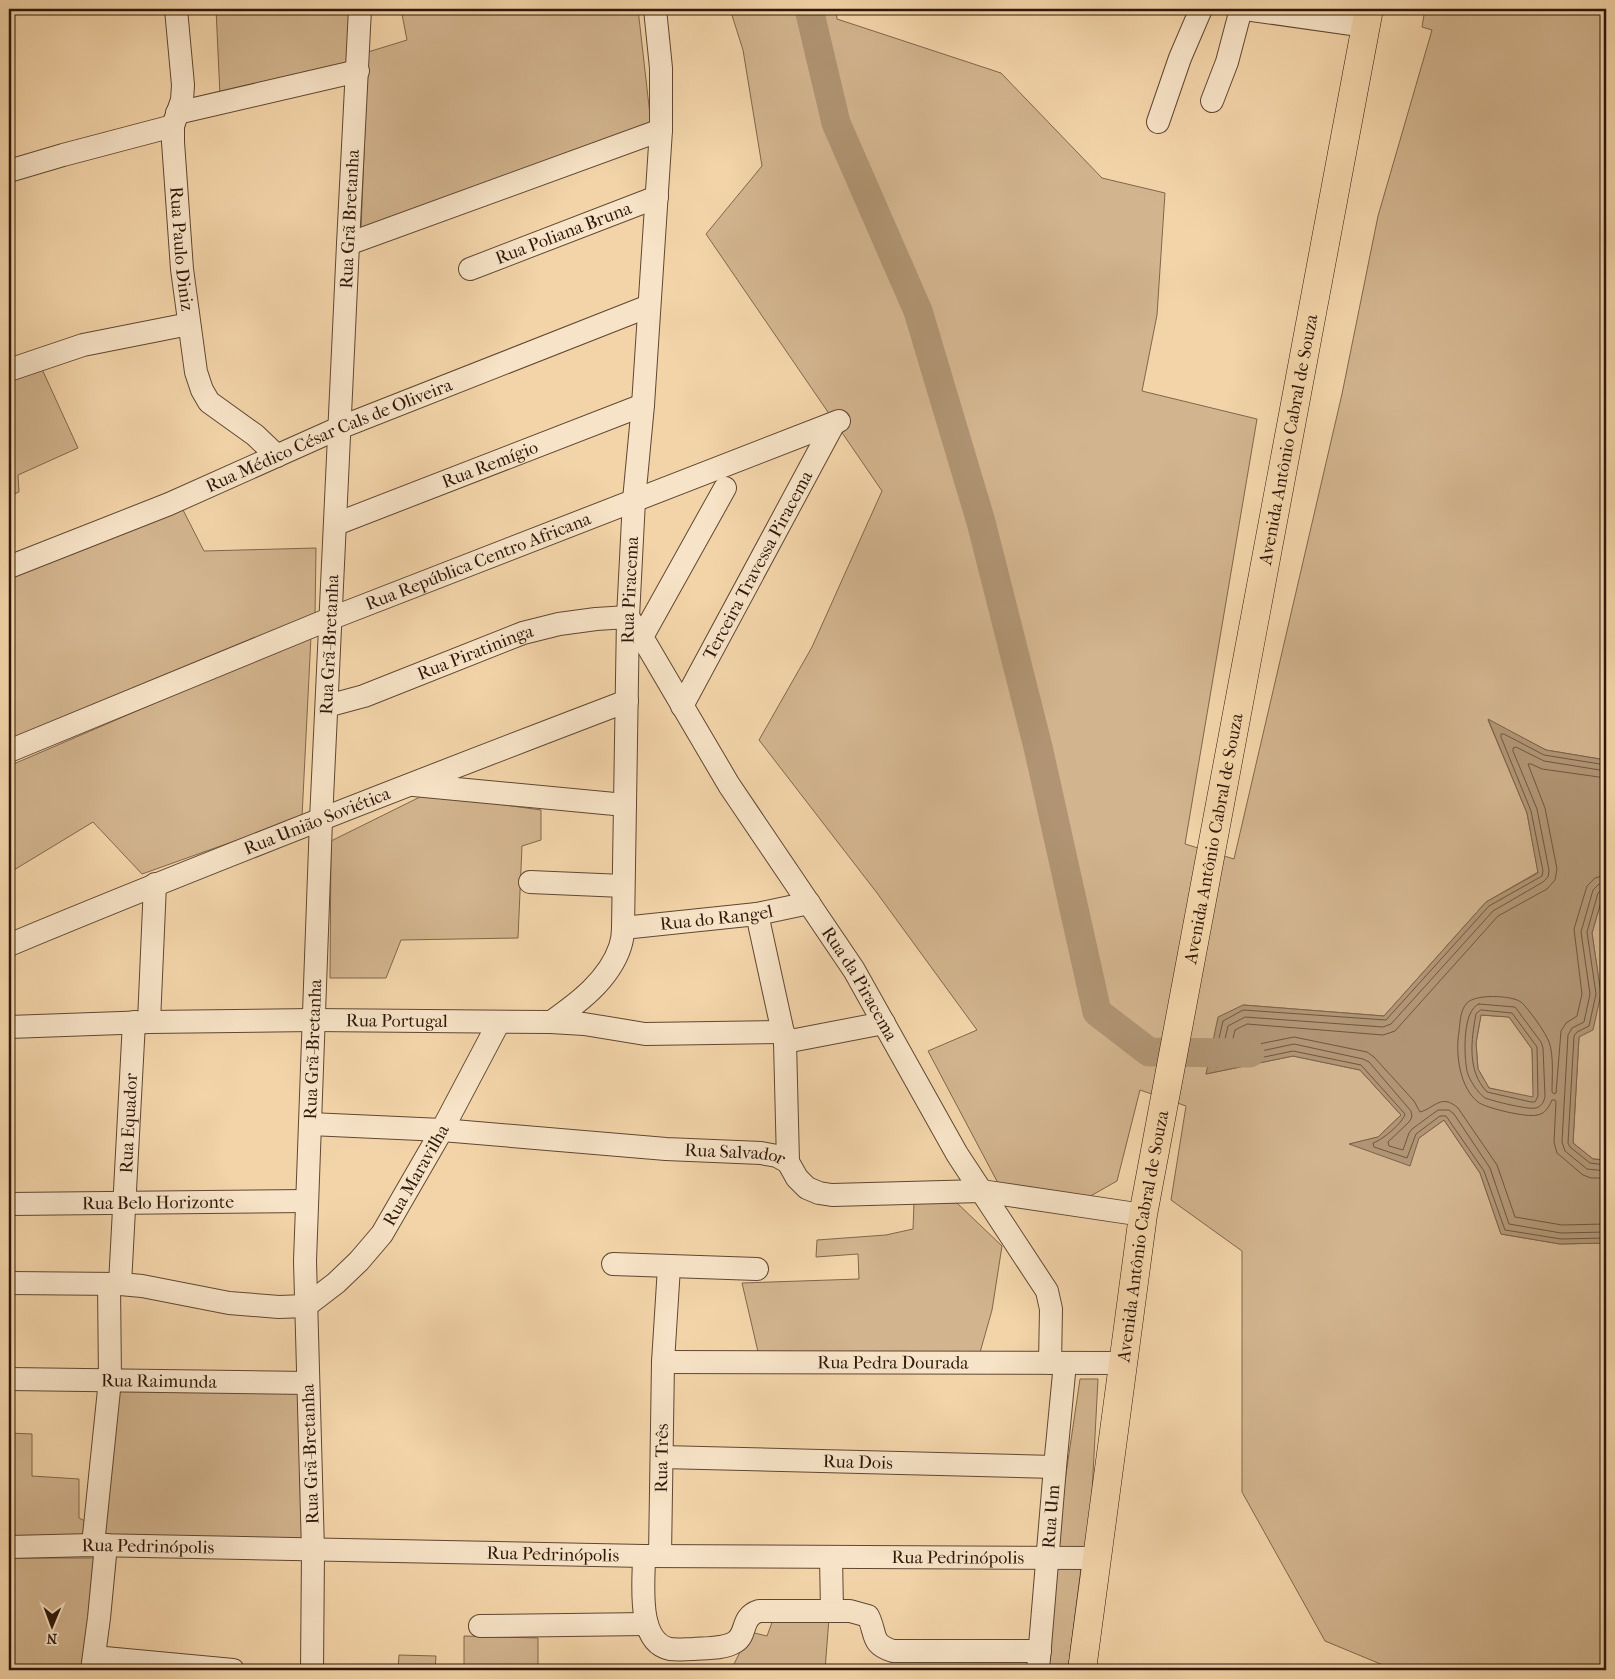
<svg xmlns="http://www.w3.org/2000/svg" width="1615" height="1679" font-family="'IM FELL French Canon',serif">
  <rect width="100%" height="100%" fill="#f3d4a9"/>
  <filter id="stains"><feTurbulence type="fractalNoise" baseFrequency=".004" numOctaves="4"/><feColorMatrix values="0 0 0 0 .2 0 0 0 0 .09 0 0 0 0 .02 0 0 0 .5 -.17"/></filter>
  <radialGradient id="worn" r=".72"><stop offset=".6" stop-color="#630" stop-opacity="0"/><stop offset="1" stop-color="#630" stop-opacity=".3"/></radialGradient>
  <path fill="#d2b48e" stroke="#80664c" d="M216,9H349L348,63L220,95Z
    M401,9H638L651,124L361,231L368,52L407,40Z
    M730,9H836L837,19L1001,73L1102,178L1165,193L1157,315L1142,391L1257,419L1185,844L1234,859L1342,394L1378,216L1432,30L1422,27L1425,9H1606V760L1546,750L1488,720L1527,813L1538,872L1486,902L1384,1016L1243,1005L1206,1074L1293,1056L1360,1070L1401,1115L1378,1137L1350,1144L1419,1138L1444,1120L1480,1173L1501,1234L1560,1244L1606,1243V1670H1395L1325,1641L1242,1492V1251L1171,1200L1186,1106L1140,1090L1117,1181L1087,1198L999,1185L928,1051L977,1030L877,893L759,740L812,647L882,491L706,234L762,166L743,50Z
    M41,367L78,448L18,475L19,492L9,496V381Z
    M182,508L204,551L316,548L315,617L9,743V577Z
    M311,636L302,817L142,874L93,822L9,873V766Z
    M426,794L541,810V840L522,846L518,938L401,940L386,978H330L331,841Z
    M1606,892V1160L1593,1159L1573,1143L1579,1037L1601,995L1592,933L1603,895Z
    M1481,1015L1509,1017L1532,1049L1534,1098L1489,1088L1478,1069L1476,1043Z
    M914,1202L957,1203L1002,1246L992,1310L979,1356H759L742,1283L859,1279L858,1254L816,1257L817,1240L886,1235L913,1229Z
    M1080,1379H1098L1089,1550L1055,1549Z
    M116,1387L304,1389L303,1542L100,1536Z
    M9,1433L32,1434V1476L79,1479V1518L89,1523L87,1537L9,1539Z
    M9,1558H99L84,1670H9Z
    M1056,1567L1081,1568L1068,1670H1044Z
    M774,1617L829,1618L825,1670H799L790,1668L789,1670H731L750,1632L767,1636Z
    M464,1636L538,1638V1670H464Z
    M399,1655L436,1656L435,1670H398Z"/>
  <path fill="#b09473" stroke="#7c6249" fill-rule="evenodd" d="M1488,719L1546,750L1606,760V892L1603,895L1592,933L1601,994L1593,1030L1579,1037L1573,1143L1593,1159L1606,1160V1243L1560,1244L1501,1234L1480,1173L1444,1120L1419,1138L1410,1166L1349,1144L1378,1137L1401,1115L1360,1070L1293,1056L1206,1074L1218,1017L1243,1005L1384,1016L1486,902L1538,873L1527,813ZM1481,1015L1509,1017L1532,1049L1533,1097L1489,1088L1478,1069L1476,1043Z"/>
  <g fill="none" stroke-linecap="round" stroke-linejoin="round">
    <path stroke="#6f563f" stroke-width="1" d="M1606,765L1544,755L1504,734H1501V737L1531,811L1543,871L1542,876L1489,906L1386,1020L1243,1010L1223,1021L1213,1064L1216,1067L1293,1051L1361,1065L1405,1114C1403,1123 1382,1140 1373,1143L1374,1147L1407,1158L1416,1134L1440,1116H1446L1484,1171L1505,1230L1561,1239L1606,1238
      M1606,771L1544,761L1516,747L1513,748V751L1537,809L1549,870L1548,877L1543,882L1493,911L1391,1024L1383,1027L1245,1017L1228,1026L1221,1056L1224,1059L1294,1044L1363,1059L1369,1062L1411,1111L1412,1117L1409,1122L1388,1142L1389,1146L1403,1150L1409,1133L1412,1129L1438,1110H1449L1454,1114L1490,1168L1509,1224L1561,1233L1606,1232
      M1606,778L1542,769L1531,764H1528L1545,808L1557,869L1555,880L1547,889L1498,916L1395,1031L1383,1035L1247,1024L1235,1030L1231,1047L1234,1049L1294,1037L1367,1052L1374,1057L1414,1101L1420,1112C1435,1108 1441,1093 1458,1108L1497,1165L1515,1217L1562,1225L1606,1224
      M1606,875L1595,878L1587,886L1574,929L1582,994L1577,1016L1566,1023L1561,1031L1556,1093L1554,1094L1552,1092C1552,1078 1554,1055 1549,1042C1546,1033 1528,1008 1521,1002C1511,995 1475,994 1467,1003C1460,1010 1460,1023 1459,1032C1455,1054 1460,1088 1478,1102C1485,1108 1528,1118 1537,1115C1545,1114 1549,1107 1552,1100H1555L1556,1102L1554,1142L1557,1153L1583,1175L1591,1178H1606
      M1606,883L1599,884L1593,890L1581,932L1590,994L1584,1022L1572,1028L1568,1035L1562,1142L1565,1151L1587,1169L1606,1171
      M1606,889L1602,890L1598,893L1587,932L1596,994L1589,1026L1577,1032L1574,1036L1568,1143L1570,1147L1590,1163L1606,1165
      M1479,1004L1515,1007L1541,1042L1543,1048L1545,1096C1544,1102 1542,1106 1536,1108C1528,1110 1493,1101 1485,1098C1478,1093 1469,1080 1467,1071C1464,1056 1462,1010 1479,1004Z
      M1481,1010L1512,1013L1537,1047L1538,1096L1535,1102H1531L1487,1092C1467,1071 1471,1041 1476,1014Z"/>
    <path stroke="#b09473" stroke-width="29" d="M809,9L836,123L918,311L981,522L1038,747L1097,1012L1149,1052L1250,1053"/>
    <g stroke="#5f4732" stroke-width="24">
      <g id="minor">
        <path id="s1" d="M176,9L183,85L182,100L173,126V142L182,269L196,372L202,390L209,402L255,435L277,456"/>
        <path d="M1245,9L1366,26"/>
        <path d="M1212,101L1227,62L1241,9"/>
        <path d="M177,113L358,71"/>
        <path d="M1158,122L1180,58L1201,9"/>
        <path d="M9,171L63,155L173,126"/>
        <path d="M348,244L661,130"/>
        <path id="s2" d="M470,269L657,197"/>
        <path d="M9,370L83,345L189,324"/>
        <path id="s3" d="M336,524L643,405"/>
        <path id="s4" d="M9,567L169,504L339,428L649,306"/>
        <path d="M642,637L725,488"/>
        <path id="s5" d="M327,706L364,696L523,633L559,624L596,619L628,617L642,637L729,785L854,970L957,1154L1047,1291L1051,1309L1050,1363"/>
        <path id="s6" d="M682,706L833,425"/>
        <path id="s7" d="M9,751L332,618L839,421"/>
        <path d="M414,785L625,805"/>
        <path d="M530,882L623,886"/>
        <path d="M757,914L785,1042L788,1162"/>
        <path id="s8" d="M623,928L757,914L809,903"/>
        <path id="s9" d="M9,945C213,860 420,780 627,701"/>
        <path d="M149,1022L155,884"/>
        <path id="s10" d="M551,1022C578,1003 609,980 620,947C622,941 623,934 623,928L628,617L634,500L643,405L661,130V68L655,9"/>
        <path id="s11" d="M9,1027L149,1022L313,1020L551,1022L584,1024L645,1034L783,1032"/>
        <path d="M785,1042L884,1023"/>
        <path id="s12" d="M310,1124L442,1130L666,1149L761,1153L777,1156L788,1162L797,1178L807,1188L819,1193L832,1195L981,1191L1143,1215"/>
        <path id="s13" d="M9,1204L307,1201"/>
        <path d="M613,1264L757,1269"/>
        <path id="s14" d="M9,1283L120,1284L142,1286L229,1303L279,1307L306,1306L336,1283L359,1261L382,1234L442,1130L499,1022"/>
        <path id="s15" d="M120,1284L134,1022"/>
        <path id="s16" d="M663,1362L1123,1363"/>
        <path id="s17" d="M9,1379L308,1383"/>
        <path id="s18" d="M662,1457L1055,1467"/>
        <path d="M93,1545L110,1380L109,1284"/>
        <path id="s19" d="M9,1547L93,1545L644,1556L1098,1558"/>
        <path d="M644,1556C644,1582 636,1642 670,1649C678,1650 686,1649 693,1649C706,1648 724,1649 735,1642C748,1634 740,1617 759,1611H850L868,1616C877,1634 870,1644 893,1651H1040"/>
        <path id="s20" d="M660,1556L663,1362L669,1267"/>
        <path d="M831,1557L832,1611"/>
        <path d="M480,1626L647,1624"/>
        <path d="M94,1657L233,1670"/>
        <path d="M92,1670L99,1618L106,1545"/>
        <path id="s21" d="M312,1670L313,1551L305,1261L321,820L348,244L360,9"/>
        <path id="s22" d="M1038,1670L1055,1467L1065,1363"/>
      </g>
    </g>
    <g stroke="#2e180b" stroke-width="29">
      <g id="major">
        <path id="s23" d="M1082,1670L1143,1215L1369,9"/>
      </g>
    </g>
    <use href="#minor" stroke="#f7e3c7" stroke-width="22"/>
    <use href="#major" stroke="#f3d4a9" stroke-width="28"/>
  </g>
  <g text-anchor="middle" stroke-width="4.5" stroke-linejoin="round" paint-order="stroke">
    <g font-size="18" fill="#2e180b" stroke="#f7e3c7">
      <text dy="6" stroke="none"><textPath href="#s21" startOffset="1452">Rua Grã Bretanha</textPath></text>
      <text dy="6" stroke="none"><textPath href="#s2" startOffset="100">Rua Poliana Bruna</textPath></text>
      <text dy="6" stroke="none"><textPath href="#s1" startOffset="242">Rua Paulo Diniz</textPath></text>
      <text dy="6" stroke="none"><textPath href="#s4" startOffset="346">Rua Médico César Cals de Oliveira</textPath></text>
      <text dy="6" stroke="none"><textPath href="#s23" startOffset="1248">Avenida Antônio Cabral de Souza</textPath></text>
      <text dy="6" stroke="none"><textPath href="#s3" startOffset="165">Rua Remígio</textPath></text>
      <text dy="6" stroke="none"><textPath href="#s7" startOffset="506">Rua República Centro Africana</textPath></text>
      <text dy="6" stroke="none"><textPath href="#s6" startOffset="160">Terceira Travessa Piracema</textPath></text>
      <text dy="6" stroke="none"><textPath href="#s10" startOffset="461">Rua Piracema</textPath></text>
      <text dy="6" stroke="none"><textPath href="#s21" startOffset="1026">Rua Grã-Bretanha</textPath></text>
      <text dy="6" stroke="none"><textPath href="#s5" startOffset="158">Rua Piratininga</textPath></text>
      <text dy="6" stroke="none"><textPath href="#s9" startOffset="332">Rua União Soviética</textPath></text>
      <text dy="6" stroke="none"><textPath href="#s23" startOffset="842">Avenida Antônio Cabral de Souza</textPath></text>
      <text dy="6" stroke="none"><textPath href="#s8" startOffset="94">Rua do Rangel</textPath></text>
      <text dy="6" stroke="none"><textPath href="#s5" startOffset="750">Rua da Piracema</textPath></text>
      <text dy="6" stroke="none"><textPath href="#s11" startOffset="388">Rua Portugal</textPath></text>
      <text dy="6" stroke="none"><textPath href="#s21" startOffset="621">Rua Grã-Bretanha</textPath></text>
      <text dy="6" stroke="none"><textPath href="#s15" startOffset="161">Rua Equador</textPath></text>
      <text dy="6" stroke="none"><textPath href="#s12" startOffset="426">Rua Salvador</textPath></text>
      <text dy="6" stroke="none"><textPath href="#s14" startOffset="472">Rua Maravilha</textPath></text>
      <text dy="6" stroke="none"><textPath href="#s13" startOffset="149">Rua Belo Horizonte</textPath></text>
      <text dy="6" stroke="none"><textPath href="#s23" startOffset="438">Avenida Antônio Cabral de Souza</textPath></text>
      <text dy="6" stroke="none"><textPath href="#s16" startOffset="230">Rua Pedra Dourada</textPath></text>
      <text dy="6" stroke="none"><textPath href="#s17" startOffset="150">Rua Raimunda</textPath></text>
      <text transform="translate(310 1454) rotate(-92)" y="6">Rua Grã-Bretanha</text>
      <text dy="6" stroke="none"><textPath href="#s20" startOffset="98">Rua Três</textPath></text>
      <text dy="6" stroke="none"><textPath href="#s18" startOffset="196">Rua Dois</textPath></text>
      <text dy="6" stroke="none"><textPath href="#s22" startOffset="154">Rua Um</textPath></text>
      <text dy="6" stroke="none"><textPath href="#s19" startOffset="139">Rua Pedrinópolis</textPath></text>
      <text dy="6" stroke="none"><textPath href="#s19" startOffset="544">Rua Pedrinópolis</textPath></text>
      <text dy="6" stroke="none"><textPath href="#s19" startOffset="949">Rua Pedrinópolis</textPath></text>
    </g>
  </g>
  <rect width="1615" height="1679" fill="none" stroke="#f3d4a9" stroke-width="30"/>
  <rect x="10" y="10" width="1595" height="1659" fill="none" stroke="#2e180b" stroke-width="2.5"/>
  <rect x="15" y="15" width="1585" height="1649" fill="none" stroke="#2e180b"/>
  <g transform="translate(52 1626) rotate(181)" stroke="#f7e3c7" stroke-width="4" paint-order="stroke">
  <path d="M0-4L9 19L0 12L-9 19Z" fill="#2e180b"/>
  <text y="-8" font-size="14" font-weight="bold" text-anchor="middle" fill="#2e180b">N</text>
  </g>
  <rect width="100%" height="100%" filter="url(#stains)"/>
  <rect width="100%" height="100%" fill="url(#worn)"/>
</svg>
